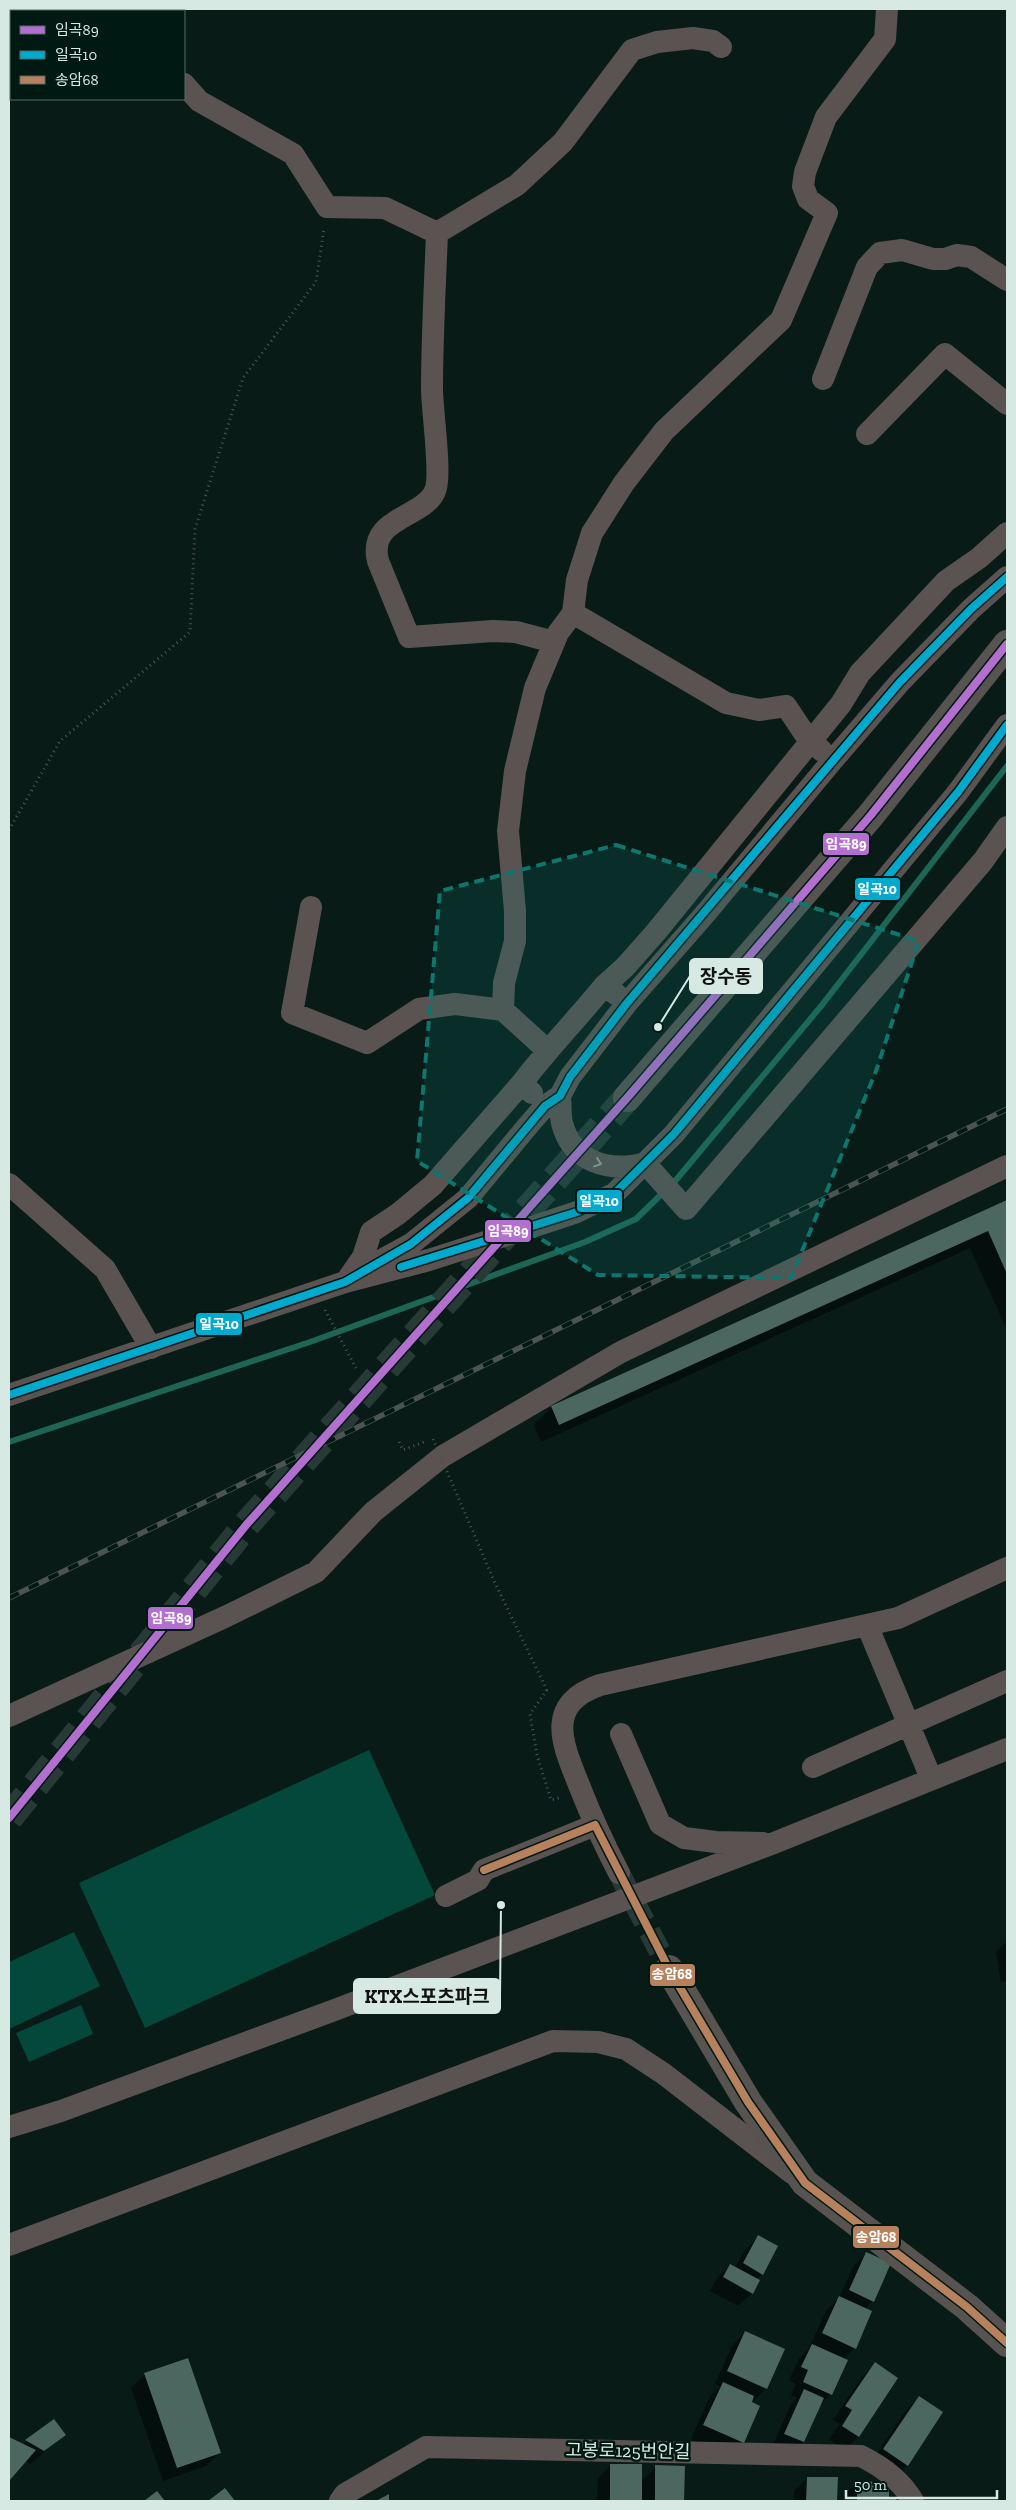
<svg xmlns="http://www.w3.org/2000/svg" width="1016" height="2510" font-family="'Zilla Slab','Noto Sans KR',serif">
  <rect width="100%" height="100%" fill="#081b17"/>
  <path fill="#03483b" d="M369,1750L435,1895L145,2028L79,1883Z
    M74,1932L100,1986L9,2029V1962Z
    M81,2005L93,2034L29,2062L16,2033Z"/>
  <path fill="#0007" d="M1007,1202V1330L970,1248L541,1442L534,1425L552,1407Z
    M1007,1941V1981L1001,1982L996,1952Z
    M758,2237L762,2274L756,2279L758,2281L752,2293L738,2306L710,2291L717,2278L730,2265L735,2268L745,2250Z
    M866,2253L872,2301L865,2309L855,2348L843,2359L831,2394L819,2406L803,2442L790,2455L772,2447L791,2404L797,2398L791,2395L796,2384L789,2380L799,2359L809,2348L826,2311L839,2298L853,2267Z
    M745,2332L766,2388L752,2403L742,2443L729,2456L691,2439L710,2396L720,2387L715,2384L732,2346Z
    M875,2364L897,2378L858,2437L845,2450L829,2439L840,2424L833,2420L862,2377Z
    M145,2374L220,2452L206,2466L163,2481L131,2388Z
    M919,2397L907,2465L894,2478L871,2463L906,2410Z
    M54,2420L65,2434L30,2464L25,2461L9,2479V2439L22,2445Z
    M611,2465L641,2482L656,2467H683V2501H597L598,2478Z
    M807,2478H836V2501H794V2491Z
    M857,2483L877,2490L888,2500L894,2501H844V2496Z"/>
  <g fill="none" stroke-linecap="round" stroke-linejoin="round">
    <path stroke="#1d6656" stroke-width="6" d="M9,1442L310,1342L585,1242L636,1219L676,1180L822,1005L1007,766"/>
  </g>
  <path fill="#4c6760" d="M1007,1200V1274L988,1231L559,1425L551,1406Z
    M758,2235L778,2246L763,2275L743,2263Z
    M866,2252L891,2263L874,2302L849,2290Z
    M730,2264L760,2280L753,2294L723,2277Z
    M839,2296L872,2311L856,2349L822,2333Z
    M745,2331L785,2349L767,2389L727,2371Z
    M812,2344L848,2360L832,2395L803,2382L808,2370L801,2367Z
    M188,2358L221,2453L177,2468L144,2373Z
    M875,2362L898,2378L859,2437L842,2426L852,2410L845,2406Z
    M723,2382L754,2396L752,2402L760,2406L744,2443L703,2425Z
    M804,2389L824,2398L804,2442L784,2434Z
    M919,2396L943,2412L908,2466L883,2449Z
    M54,2419L66,2435L44,2451L25,2440Z
    M9,2437L36,2450L9,2481Z
    M610,2464H642V2501H610Z
    M655,2465L685,2466L684,2501H655Z
    M807,2477H838L837,2501H806Z
    M857,2481L879,2482V2489H889V2498L896,2499V2501H857Z
    M225,2488L235,2501H208Z
    M157,2491L165,2501H144Z
    M389,2494V2501H376Z"/>
  <g fill="none" stroke-linecap="round" stroke-linejoin="round">
    <path stroke="#273a36" stroke-width="22" stroke-dasharray="22 11" stroke-linecap="butt" d="M619,1873L669,1969"/>
    <path stroke="#273a36" stroke-width="28" stroke-dasharray="28 14" stroke-linecap="butt" d="M9,1818L247,1524L627,1098"/>
    <path stroke="#525351" stroke-width="3" stroke-dasharray="1 4" stroke-linecap="butt" d="M9,830L60,741L190,632L195,529L243,378L316,282L324,228
      M325,1310L356,1368
      M399,1442L403,1450L424,1442
      M547,1690L530,1714L537,1755L551,1800L562,1797"/>
    <path stroke="#5a5352" stroke-width="22" d="M70,9L74,11
      M184,84L199,101L293,154L327,207L385,208L437,233
      M823,379L867,267L880,253L902,250L933,259H945L957,255L971,257L1007,280
      M867,434L945,354L1007,404
      M573,613L726,703L759,710L786,706L806,736L822,751
      M554,642L516,632L493,631L409,637L378,561C367,517 424,518 435,491C442,476 432,410 432,389C432,337 435,285 437,233L517,185L563,142L632,50L657,42L693,38L713,41L721,47
      M311,907L292,1013L367,1043L419,1009L455,1004L503,1010L547,1050
      M604,986L625,967L656,932L841,704L860,673L946,581L979,558L1007,533
      M503,1010L504,983L515,941V911L508,831L515,771L535,688L558,633L573,613L577,580L592,533L624,483L664,431L781,320L827,213L808,199L803,186L805,172L826,117L885,39L887,9
      M532,1093L522,1083C548,1049 577,1019 604,986L616,994
      M560,1096C561,1105 560,1115 562,1123C572,1162 609,1173 645,1163
      M645,1163L686,1209L983,861L1007,827
      M9,1184L105,1269L151,1348
      M369,1267L411,1244L468,1198L526,1128L545,1106L560,1096L570,1077L627,1003L705,914L832,761L900,682L971,609L1007,577
      M349,1277L363,1257L371,1232L398,1214L433,1185L522,1083
      M9,1395L345,1282L429,1260L538,1225L577,1212L615,1193L674,1134L958,792L1007,725
      M867,1625L931,1778
      M9,1716L227,1616L316,1572L373,1512L443,1456L621,1352L1007,1166
      M621,1734L660,1824L684,1838L716,1842L763,1843
      M813,1767L1007,1681
      M619,1873C605,1846 592,1818 581,1790C565,1749 541,1705 600,1685L898,1618L1007,1568
      M446,1896L478,1880L484,1870L595,1825
      M9,2127L61,2111L332,2011L774,1843L1007,1749
      M9,2245L553,2041L598,2042L626,2049L664,2074L792,2173
      M340,2501L345,2494L426,2447L861,2456C883,2467 901,2480 913,2501"/>
    <path stroke="#575351" stroke-width="28" d="M627,1098L871,815L1007,644
      M669,1969L748,2102L805,2183L967,2307L1007,2343"/>
    <g stroke="#4c5451" stroke-width="5.5">
      <path id="rail" d="M9,1598L1007,1109"/>
    </g>
    <use href="#rail" stroke="#001912" stroke-width="4" stroke-dasharray="11" stroke-linecap="butt"/>
    <path stroke="#525351" stroke-width="3" stroke-dasharray="1 4" stroke-linecap="butt" d="M433,1439L495,1583L547,1690"/>
    <g stroke="#001912" stroke-width="11">
      <path id="bus-1" d="M9,1818L247,1524L627,1098L871,815L1007,644"/>
    </g>
    <g stroke="#001912" stroke-width="11">
      <path id="bus-2" d="M401,1267L577,1212L615,1193L674,1134L958,792L1007,725
        M9,1395L345,1282L411,1244L468,1198L545,1106L560,1096L570,1077L627,1003L900,682L971,609L1007,577"/>
    </g>
    <g stroke="#001912" stroke-width="11">
      <path id="bus-3" d="M595,1825L669,1969L748,2102L805,2183L967,2307L1007,2343
        M484,1870L595,1825"/>
    </g>
    <use href="#bus-1" stroke="#b36fd0" stroke-width="8"/>
    <use href="#bus-2" stroke="#00a9ce" stroke-width="8"/>
    <use href="#bus-3" stroke="#b6815c" stroke-width="8"/>
  </g>
  <defs><path id="oneway-chevron" d="M-2-3.5L2.5 0L-2 3.5" fill="none" stroke-width="1.6" stroke-linecap="round" stroke-linejoin="round" transform="scale(1.25)"/></defs>
  <use stroke="#989e9a" href="#oneway-chevron" transform="translate(598 1163) rotate(19)"/>
  <path fill="#0f766e" fill-opacity="0.2" stroke="#0f766e" stroke-width="4" stroke-dasharray="10 6" stroke-linejoin="round" d="M616,845L919,941L876,1071L791,1278L598,1275L417,1161L440,891Z"/>
  <g text-anchor="middle" stroke-width="5" stroke-linejoin="round" paint-order="stroke">
    <g font-size="18" fill="#d6eae3" stroke="#001912">
      <text transform="translate(628 2451) rotate(1)" y="6">고봉로125번안길</text>
    </g>
  </g>
  <path fill="none" stroke="#d6eae3" stroke-width="2" d="M658 1027L690 976M501 1905L500 1996"/>
  <g fill="#d6eae3" stroke="#001912" stroke-width="2">
    <circle cx="658" cy="1027" r="5"/>
    <circle cx="501" cy="1905" r="5"/>
  </g>
  <g fill="#d6eae3" stroke="#d6eae3" stroke-width="2">
    <rect x="690" y="959" width="72" height="34" rx="5"/>
    <rect x="354" y="1979" width="146" height="34" rx="5"/>
  </g>
  <g font-size="19" text-anchor="middle" font-weight="bold" fill="#111">
    <text x="726" y="983">장수동</text>
    <text x="427" y="2003">KTX스포츠파크</text>
  </g>
  <g stroke="#001912" stroke-width="2">
    <rect x="822" y="832" width="48" height="24" rx="5" fill="#b36fd0"/>
    <rect x="854" y="877" width="47" height="24" rx="5" fill="#00a9ce"/>
    <rect x="576" y="1189" width="47" height="24" rx="5" fill="#00a9ce"/>
    <rect x="484" y="1219" width="48" height="24" rx="5" fill="#b36fd0"/>
    <rect x="195" y="1312" width="48" height="24" rx="5" fill="#00a9ce"/>
    <rect x="147" y="1606" width="47" height="24" rx="5" fill="#b36fd0"/>
    <rect x="649" y="1963" width="47" height="24" rx="5" fill="#b6815c"/>
    <rect x="852" y="2225" width="48" height="24" rx="5" fill="#b6815c"/>
  </g>
  <g font-size="14" text-anchor="middle" font-weight="bold" fill="#fff">
    <text x="846" y="849">임곡89</text>
    <text x="877" y="894">일곡10</text>
    <text x="599" y="1206">일곡10</text>
    <text x="508" y="1236">임곡89</text>
    <text x="219" y="1329">일곡10</text>
    <text x="171" y="1623">임곡89</text>
    <text x="672" y="1979">송암68</text>
    <text x="876" y="2242">송암68</text>
  </g>
  <rect width="1016" height="2510" fill="none" stroke="#d6eae3" stroke-width="20"/>
  <rect x="10" y="10" width="175" height="90" fill="#001912" stroke="#566d66"/>
  <rect x="20" y="26" width="25" height="8" fill="#b36fd0" stroke="#566d66"/>
  <text x="55" y="35" font-size="15" fill="#d6eae3">임곡89</text>
  <rect x="20" y="51" width="25" height="8" fill="#00a9ce" stroke="#566d66"/>
  <text x="55" y="60" font-size="15" fill="#d6eae3">일곡10</text>
  <rect x="20" y="76" width="25" height="8" fill="#b6815c" stroke="#566d66"/>
  <text x="55" y="85" font-size="15" fill="#d6eae3">송암68</text>
  <path d="M846 2490v8h151v-8" fill="none" stroke="#d6eae3" stroke-width="2.5"/>
  <text x="854" y="2490" font-size="15" fill="#d6eae3" stroke="#001912" stroke-width="4" paint-order="stroke">50 m</text>
</svg>
